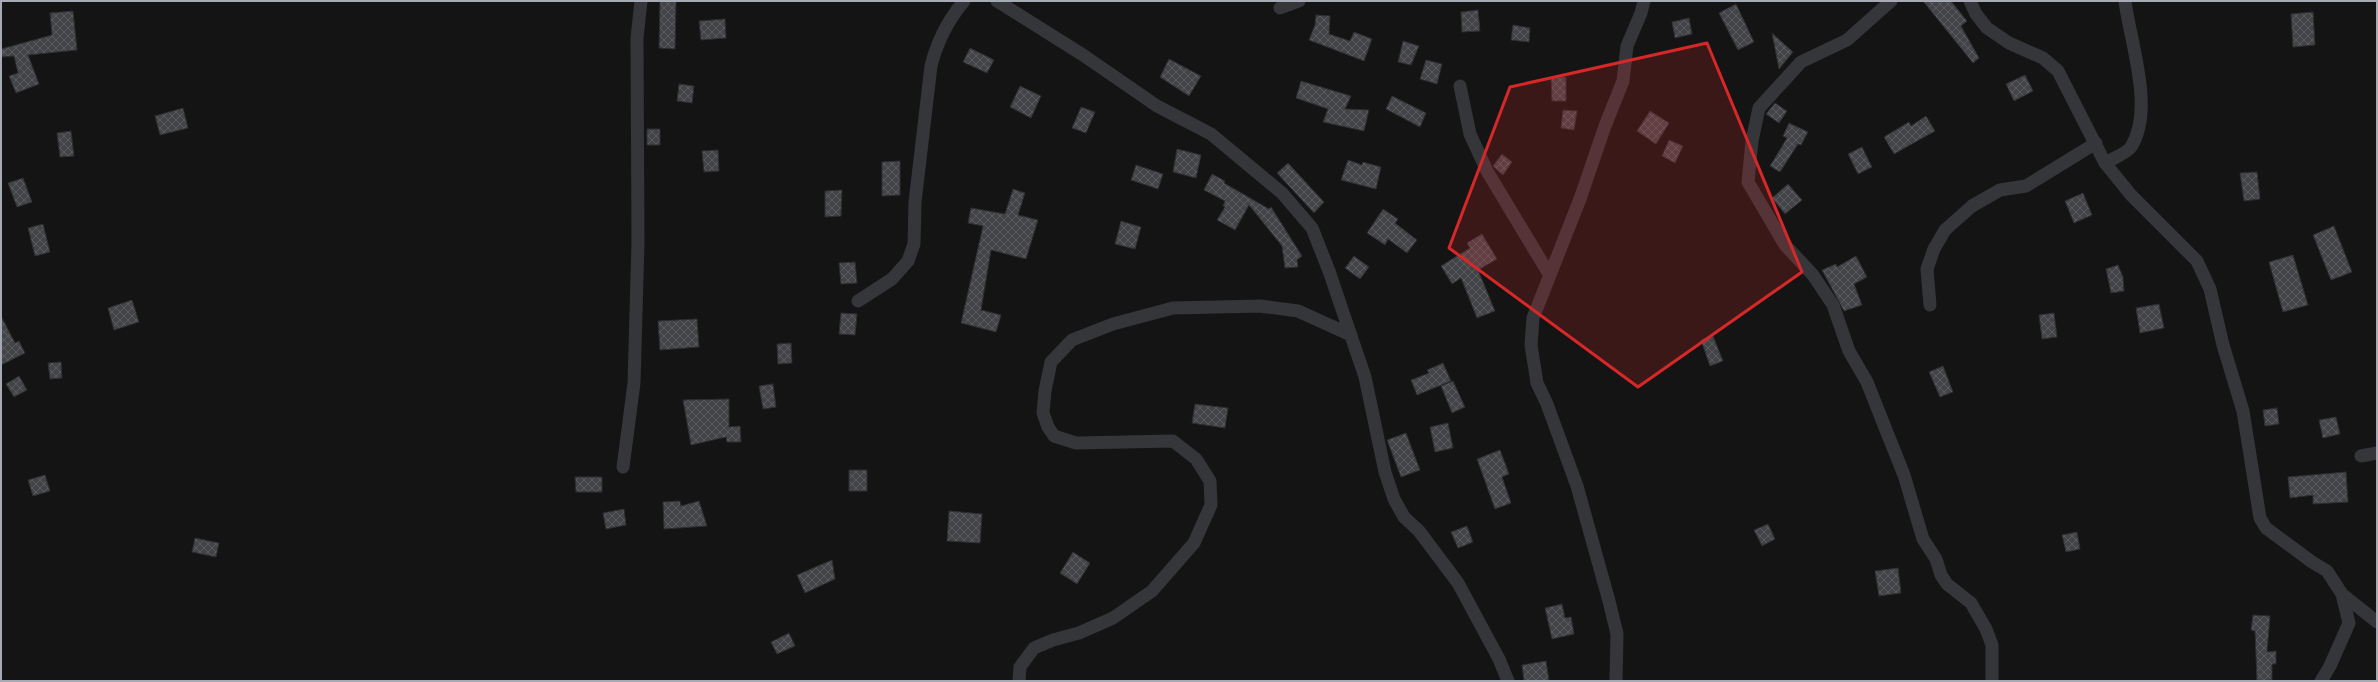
<svg xmlns="http://www.w3.org/2000/svg" width="2378" height="682" font-family="Commissioner,sans-serif">
  <defs>
    <pattern id="building-cross-hatch" width="8" height="8" patternUnits="userSpaceOnUse"><rect width="8" height="8" fill="#434448"/><path d="M0 0l8 8M0 8l8-8" fill="none" stroke="#5b5c60"/></pattern>
  </defs>
  <rect width="100%" height="100%" fill="#141415"/>
  <path fill="url(#building-cross-hatch)" stroke="#2e2e31" d="M660,1H676L675,49L659,48Z
    M1923,1H1951L1967,21L1961,26L1979,58L1973,63Z
    M1736,4L1754,42L1738,50L1719,13Z
    M1478,10L1480,31L1462,32L1461,12Z
    M73,11L77,50L28,55L39,84L16,93L9,76L18,73L14,56L1,57V49L52,35L50,13Z
    M2313,12L2315,45L2293,47L2291,14Z
    M1316,15L1330,16L1329,34L1350,41L1354,32L1372,39L1364,61L1309,40L1315,25Z
    M1689,18L1692,34L1675,38L1672,22Z
    M725,19L726,38L701,40L699,21Z
    M1513,25L1530,28L1529,42L1511,40Z
    M1772,33L1793,52L1779,69Z
    M1403,41L1419,46L1411,65L1398,62Z
    M970,48L994,60L987,73L963,62Z
    M1169,59L1201,76L1189,96L1160,77Z
    M1426,60L1442,64L1437,84L1420,79Z
    M2025,75L2033,91L2014,101L2006,84Z
    M1551,77H1566V101H1552Z
    M1301,81L1351,96L1345,109L1369,110L1364,131L1323,122L1328,109L1296,98Z
    M679,84L694,86L692,103L677,101Z
    M1020,86L1041,96L1031,118L1010,107Z
    M1392,96L1426,113L1420,127L1386,109Z
    M1775,103L1787,111L1779,123L1766,114Z
    M1081,107L1095,112L1086,133L1072,128Z
    M183,108L188,128L160,135L155,116Z
    M1563,110L1577,111L1574,130L1561,128Z
    M1650,111L1669,123L1656,144L1637,131Z
    M1926,116L1935,131L1894,154L1884,137L1909,122L1911,126Z
    M1789,123L1808,132L1801,145L1798,144L1780,172L1770,166L1787,138L1783,136Z
    M647,129H660V145H647Z
    M71,131L74,156L60,157L57,133Z
    M1669,140L1683,146L1675,163L1662,156Z
    M1862,147L1872,167L1858,174L1848,154Z
    M1177,149L1201,155L1196,178L1173,172Z
    M718,150L719,171L704,172L702,151Z
    M1502,154L1512,162L1503,175L1493,166Z
    M1348,160L1362,165L1363,162L1381,167L1376,189L1341,180Z
    M900,161V195L882,196V162Z
    M1288,163L1324,202L1314,213L1277,173Z
    M1136,165L1163,174L1158,189L1131,180Z
    M2257,172L2260,199L2244,201L2240,173Z
    M1212,174L1225,181L1224,183L1269,209L1271,207L1302,256L1297,260L1298,267L1285,268L1282,246L1249,205L1235,230L1217,220L1225,207L1223,206L1225,201L1204,190Z
    M23,178L32,202L17,207L8,183Z
    M1788,184L1802,200L1785,214L1772,198Z
    M1013,189L1025,193L1018,215L1038,220L1026,259L991,250L981,310L1001,315L996,332L961,323L983,226L968,223L971,208L1005,214Z
    M842,190L841,216L825,217V191Z
    M2083,193L2092,215L2074,223L2065,201Z
    M1383,209L1398,219L1395,223L1417,240L1407,253L1388,239L1385,245L1367,233Z
    M1121,221L1141,227L1135,249L1115,244Z
    M43,224L50,252L35,256L28,228Z
    M2334,226L2352,272L2331,280L2313,235Z
    M1482,234L1497,259L1478,270L1495,311L1477,318L1461,278L1452,284L1441,266L1470,248L1467,243Z
    M2293,255L2308,305L2283,312L2269,262Z
    M1354,256L1369,267L1360,279L1345,268Z
    M1856,256L1867,277L1854,284L1862,305L1844,311L1822,270L1836,264L1837,267Z
    M855,262L857,283L841,284L839,263Z
    M2118,265L2123,277L2124,291L2111,293L2106,269Z
    M132,300L139,322L114,330L108,308Z
    M2159,304L2164,328L2140,333L2136,308Z
    M841,313L857,314L855,335L839,334Z
    M2054,313L2057,337L2042,339L2039,315Z
    M1,316L15,343L19,341L25,353L1,365Z
    M697,319L699,347L660,350L658,321Z
    M1713,336L1723,361L1710,366L1701,340Z
    M791,343L792,363L778,364L777,344Z
    M61,362L62,378L50,379L48,363Z
    M1443,363L1451,381L1417,395L1411,380L1429,373L1427,370Z
    M1943,366L1953,392L1940,397L1929,372Z
    M19,376L27,390L14,397L6,384Z
    M1453,381L1465,407L1452,413L1441,386Z
    M773,384L776,407L763,409L759,386Z
    M729,399V427L740,426L741,442H727L726,437L691,445L683,400Z
    M1195,404L1228,408L1225,428L1192,423Z
    M2277,408L2279,424L2265,426L2263,410Z
    M2336,417L2340,434L2323,438L2319,420Z
    M1448,423L1453,448L1435,452L1430,427Z
    M1406,433L1420,470L1401,477L1387,440Z
    M1500,450L1509,474L1502,477L1511,503L1495,509L1477,459Z
    M849,470H867V491H849Z
    M2346,472L2348,502L2313,504V495L2290,498L2288,477Z
    M45,475L50,491L33,496L28,480Z
    M575,477H602V492H576Z
    M680,501L681,506L699,501L707,526L664,529L663,502Z
    M624,509L626,525L606,529L603,513Z
    M949,511L982,514L980,543L947,541Z
    M1768,524L1775,539L1762,546L1754,530Z
    M1467,526L1473,542L1458,548L1451,532Z
    M2077,532L2080,549L2066,552L2062,535Z
    M195,538L219,543L216,557L192,552Z
    M1073,552L1090,563L1077,584L1060,573Z
    M832,560L835,579L805,593L797,575Z
    M1898,568L1901,593L1879,596L1875,571Z
    M1562,604L1565,618L1571,617L1574,634L1552,639L1545,608Z
    M2253,615L2270,616L2267,652L2276,651V664H2272V680L2257,681L2255,631L2251,630Z
    M789,633L795,646L777,654L771,642Z
    M1546,661L1549,681H1524L1522,665Z"/>
  <g fill="none" stroke-linecap="round" stroke-linejoin="round">
    <path stroke="#35363a" stroke-width="13" d="M997,1L1083,55L1157,106L1211,134L1282,193L1312,228L1329,271L1365,377L1385,472L1394,499L1404,517L1419,531L1458,583L1499,659L1508,681
      M1891,1L1847,40L1801,62L1759,108L1752,141L1748,182L1785,245L1813,275L1833,305L1849,351L1867,382L1888,435L1904,475L1923,539L1936,559L1941,575L1947,584L1971,603L1986,629L1992,645V681
      M1970,1L1976,14L1987,28L2009,43L2043,58L2058,71L2105,163L2131,195L2197,261L2210,289L2223,345L2243,411L2260,518L2266,528L2312,562L2327,571L2342,594L2377,622
      M1280,8L1299,1
      M1460,86L1470,134L1487,171L1549,274
      M2105,163C2112,159 2127,153 2131,147C2155,109 2130,42 2125,1
      M858,301L892,279L908,261L914,244L915,202L931,66C937,42 948,20 964,1
      M1930,305L1927,269L1934,249L1945,230L1972,206L2000,190L2026,186L2096,143
      M2361,456L2377,453
      M623,467L634,383L638,242L637,38L641,1
      M1019,681L1020,667L1034,648L1053,640L1079,633L1113,618L1152,591L1194,543L1211,505L1210,481L1196,459L1173,441L1076,443L1054,436L1048,427L1043,413L1045,391L1051,362L1072,340L1113,324L1173,308L1260,306L1298,311L1351,335
      M1616,681L1617,634L1609,601L1577,486L1547,404L1537,383L1531,345L1533,318L1580,199L1605,126L1623,81L1627,46L1641,13L1644,1
      M2321,681L2330,666L2349,623L2342,594"/>
  </g>
  <path fill="#d62828" fill-opacity="0.2" stroke="#d62828" stroke-width="3" stroke-linejoin="round" d="M1707,43L1802,272L1638,387L1449,248L1510,87Z"/>
  <rect width="2378" height="682" fill="none" stroke="#a6aab5" stroke-width="4"/>
</svg>
